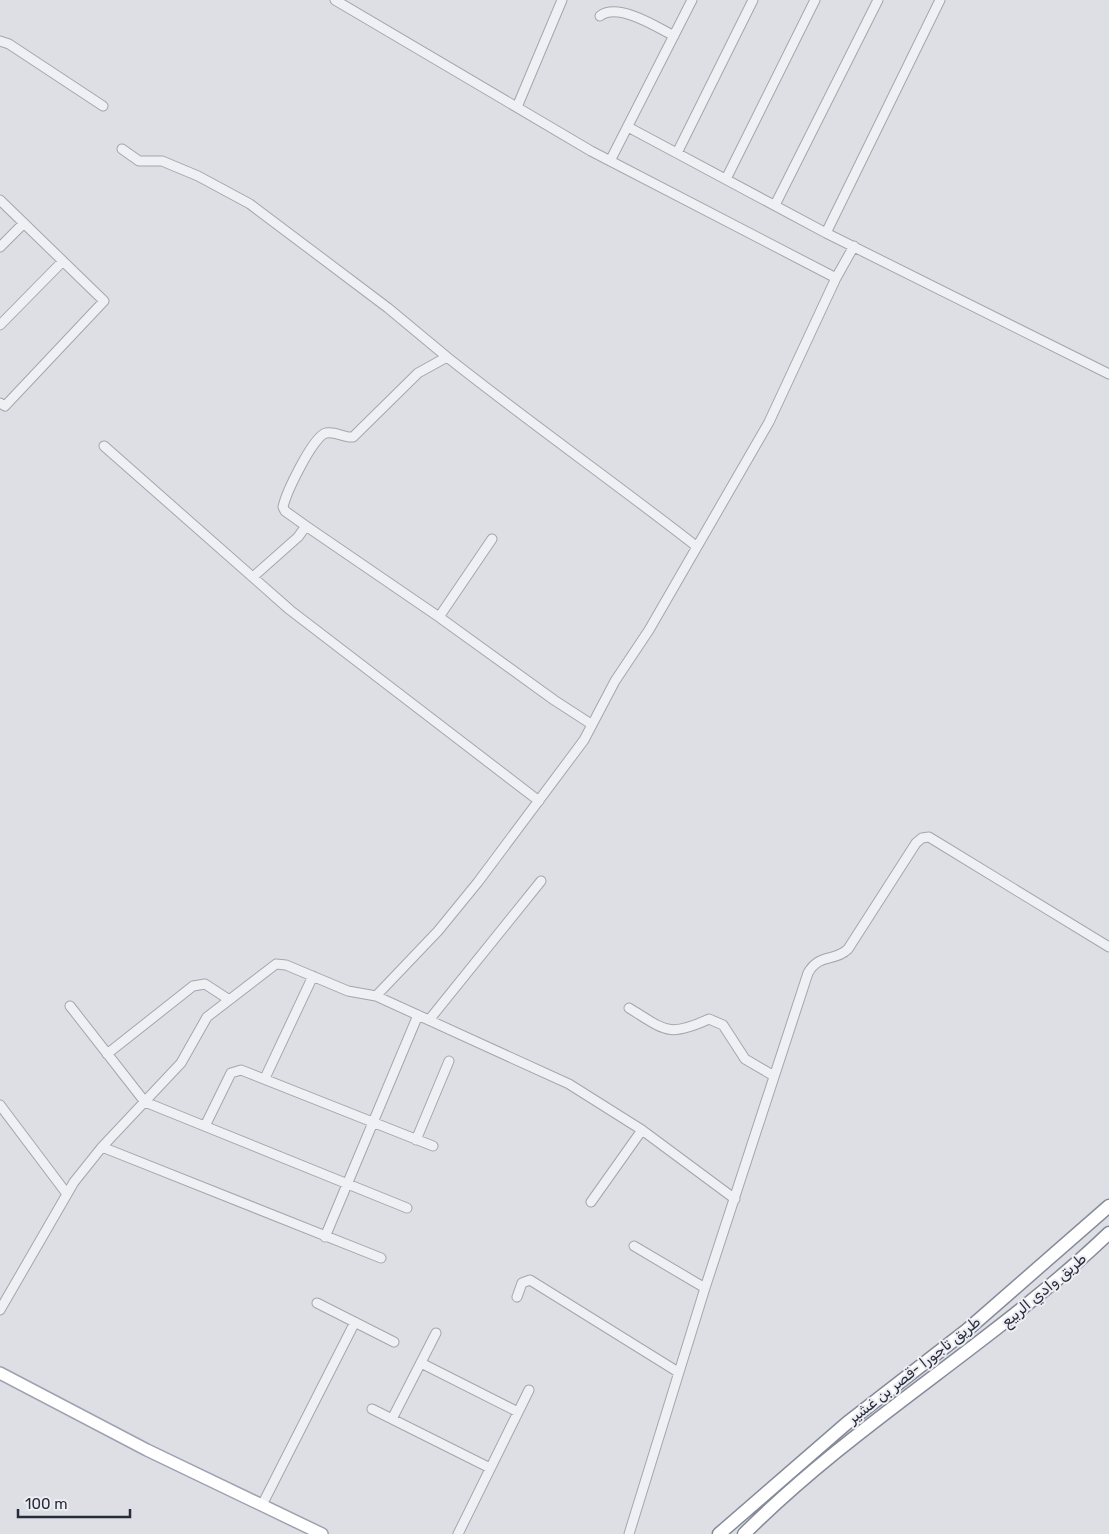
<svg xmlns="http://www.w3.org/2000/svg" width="1109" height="1534" font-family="Rubik,Vazirmatn,sans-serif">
  <rect width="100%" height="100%" fill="#dddfe5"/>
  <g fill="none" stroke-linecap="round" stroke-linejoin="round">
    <g stroke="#a3a6ae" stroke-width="11">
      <path id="minor" d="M335,0L591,151L836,278L769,422L649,630L615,681L584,740L478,882L438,931L376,996
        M600,16C618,2 657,27 674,36
        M0,41L9,44L103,106
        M517,107L562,0
        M628,127L826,233L1109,374
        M122,149L139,161H162L198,176L250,204L388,308L447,357L418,373L353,437C344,438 336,431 326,433C313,436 286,493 283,507L285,511L306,526
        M677,153L753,0
        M610,161L692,0
        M726,179L815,0
        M0,200L104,301L5,406L0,403
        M775,205L878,0
        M826,233L940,0
        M0,247L24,223
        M836,278L854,246
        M0,325L63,261
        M447,357C529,422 614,482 696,546
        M104,446L290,610L539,801
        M253,577L298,537L306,526L439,617L554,700L591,724
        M439,617L492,539
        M70,1006L145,1102L407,1208
        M629,1008C665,1030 668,1038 709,1019L723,1025L745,1059L774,1076
        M429,1020L541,881
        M107,1054L193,986L205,984L228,999
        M265,1078L313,976
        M0,1105L67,1194
        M205,1126L231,1073L241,1070L433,1146
        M416,1140L449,1061
        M102,1147L381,1258
        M591,1202L642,1130
        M325,1237L418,1015
        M634,1246L705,1288
        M517,1297L522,1283L530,1280L678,1372
        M317,1303L394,1342
        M0,1310L74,1182L102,1147L181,1063L207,1017L276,964L286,965L348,991L376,996L569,1084L642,1130L735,1199
        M421,1363L518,1412
        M372,1409L490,1468
        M392,1419L436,1333
        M262,1505L355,1322
        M458,1534L529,1390
        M629,1534L705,1288L808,973C819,953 835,962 848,949L916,843L922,838L929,837L1109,947"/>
    </g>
    <g stroke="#9ea2b0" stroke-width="14">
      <path id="major" d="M0,1373L147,1450L322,1534"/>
    </g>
    <g stroke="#868b9b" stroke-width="15">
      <path id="highway" d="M719,1534L847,1423L967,1330L1109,1206
        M744,1534C856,1422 995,1342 1109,1233"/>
    </g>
    <use href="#minor" stroke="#eff0f4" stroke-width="9"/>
    <use href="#major" stroke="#fff" stroke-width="11"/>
    <use href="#highway" stroke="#fff" stroke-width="12"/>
  </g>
  <g text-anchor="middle" stroke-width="4" stroke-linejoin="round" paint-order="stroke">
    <g font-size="15" fill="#282c3a" stroke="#eceef3">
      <text transform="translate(1044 1290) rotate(-40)" y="5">طريق وادي الربيع</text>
      <text transform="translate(914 1370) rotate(-38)" y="5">طريق تاجورا -قصر بن غشير</text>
    </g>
  </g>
  <path d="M18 1509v8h112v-8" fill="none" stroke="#282c3a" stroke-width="2.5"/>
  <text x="25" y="1509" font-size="15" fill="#282c3a" stroke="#eceef3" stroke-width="4" paint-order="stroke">100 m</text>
</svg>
